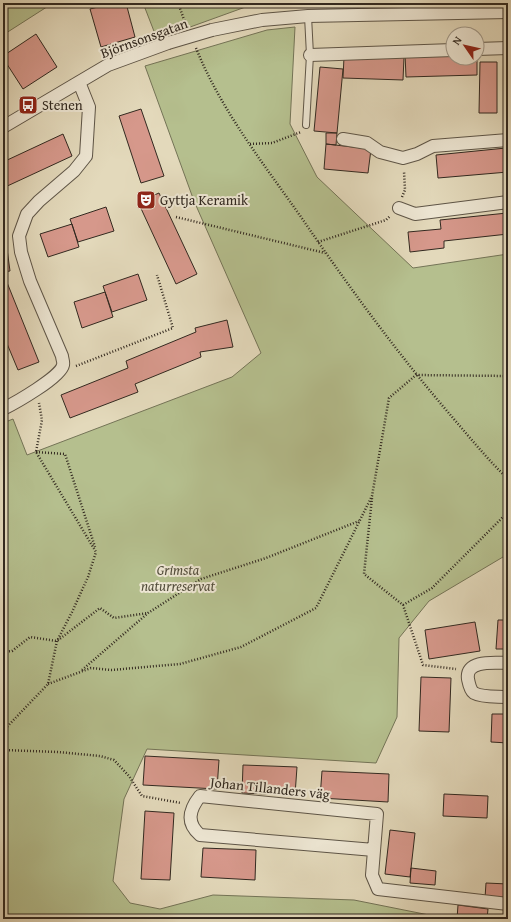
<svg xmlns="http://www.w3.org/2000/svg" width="511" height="922" font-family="'Gentium Book Plus',serif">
  <rect width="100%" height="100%" fill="#e3d9bb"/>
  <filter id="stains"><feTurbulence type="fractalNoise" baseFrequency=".005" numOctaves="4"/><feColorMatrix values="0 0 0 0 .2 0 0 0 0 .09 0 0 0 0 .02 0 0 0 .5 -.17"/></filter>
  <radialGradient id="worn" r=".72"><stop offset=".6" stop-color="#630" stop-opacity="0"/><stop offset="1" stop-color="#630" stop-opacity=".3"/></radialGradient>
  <path fill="#b5bf8e" stroke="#747457" d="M3,3H53L3,35Z
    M143,3H250L251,5L157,39Z
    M295,27L290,124L317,177L413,268L508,254V554L429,601L399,638L397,717L376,763L147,749L124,799L113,881L130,903L160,909L213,895L354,900L434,916V919H3V423L13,419L27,455L232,377L261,353L194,201L145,66L267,30Z"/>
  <path fill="#d6988b" stroke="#322920" d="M114,3H126L135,37L101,47L90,9Z
    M36,34L57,67L23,89L3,58V56Z
    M477,52V75L406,77L405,54L453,53V58H477Z
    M344,57H404L403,80L343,78Z
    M480,62H497V113H479Z
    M320,67L343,69L337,133L314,131Z
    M141,109L164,176L141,183L119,116Z
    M326,133H337L336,145L326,144Z
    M63,134L72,156L3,188V162Z
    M326,144L371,149L368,173L324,169Z
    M506,148L508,172L438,178L436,155Z
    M159,193L197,274L176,284L138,202Z
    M106,207L114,231L78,242L70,219Z
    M507,213L508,234L444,241V248L410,252L408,232L441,229L440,220Z
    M3,219L10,271L3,272Z
    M72,224L79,247L48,257L40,234Z
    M138,274L147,300L112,312L103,286Z
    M4,275L39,362L18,370L3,334Z
    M105,292L113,317L82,328L74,302Z
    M227,320L233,347L200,352L201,357L135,384L138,392L70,418L61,395L128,368L126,361L196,332L195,328Z
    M498,620H508V649H496Z
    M475,622L480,651L429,659L425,630Z
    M421,677L451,678L449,732L419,731Z
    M492,714H508V743L491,742Z
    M145,756L219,760L217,789L143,785Z
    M243,765L297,767L295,795L242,793Z
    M322,771L389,774L388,802L320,798Z
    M444,794L488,796L487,818L443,816Z
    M145,811L174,813L170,880L141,879Z
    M390,830L415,833L410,877L385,874Z
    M203,848L256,850L255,880L201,877Z
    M411,868L436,871L435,885L410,883Z
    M486,883L508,884V899L485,898Z
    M458,905L488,909L487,919H457Z"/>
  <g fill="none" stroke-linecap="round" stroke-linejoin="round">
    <g stroke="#5e5547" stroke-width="8">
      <path id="lane" d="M306,125L310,55L308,16"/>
    </g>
    <g stroke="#5e5547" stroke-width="14">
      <path id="street" d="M212,30L262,20L308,16L508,12
        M477,49L508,48
        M310,55L453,50
        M3,127L108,65L168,43
        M343,139L367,143L380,152L403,158L417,154L433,146L508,140
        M399,208L415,214L508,202
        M3,409C15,403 61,377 63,365C64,363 62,358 62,356L30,281L21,252L19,236L27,214L39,201L74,171L86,156L89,107L79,82
        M508,663C496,663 465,659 468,679C469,684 470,690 474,693C483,698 498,696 508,697
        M374,850L200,835C186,823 189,810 200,796L377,814L372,875L378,889L508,904"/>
    </g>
    <path stroke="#322920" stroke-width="2.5" stroke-dasharray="1 2" stroke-linecap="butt" d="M178,3L186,25
      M196,48C221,110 263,163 301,217C347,284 394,349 447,411C467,434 486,458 508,479
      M250,144L272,143L301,132
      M402,197L405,190L404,171
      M176,217L325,253
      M318,242L386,220L390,216
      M76,366L173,328L157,275
      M36,452L65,454L95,547
      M372,498L364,574L403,605L423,665L456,669
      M403,605L432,588L508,512
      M3,652L12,651L30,637L57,641L100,608L114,618L148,613
      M82,670L148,613L201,579L266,558L359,521
      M48,684L91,668L111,670L180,664L241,647L316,608L372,496L389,398L416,375L508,376
      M3,731L48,684L57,641L72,612L88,577L96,552L36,452L42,420L39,403
      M3,750L58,752L100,756L114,760L129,776L142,796L181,803"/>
    <use href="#lane" stroke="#ede6d3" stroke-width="6"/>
    <use href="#street" stroke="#ede6d3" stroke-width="12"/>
    <g stroke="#5e5547" stroke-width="14" stroke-linecap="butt">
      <path id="street-bridge" d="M168,43L212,30"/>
    </g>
    <use href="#street-bridge" stroke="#ede6d3" stroke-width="12"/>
  </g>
  <defs>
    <g id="bus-square" transform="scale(1)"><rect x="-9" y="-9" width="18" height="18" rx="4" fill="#8f2418" stroke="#ede6d3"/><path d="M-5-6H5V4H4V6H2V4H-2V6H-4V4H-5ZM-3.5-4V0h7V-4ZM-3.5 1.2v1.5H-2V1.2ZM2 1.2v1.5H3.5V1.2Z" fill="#fff"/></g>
    <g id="theatre-square" transform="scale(1)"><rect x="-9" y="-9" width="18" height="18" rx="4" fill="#8f2418" stroke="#ede6d3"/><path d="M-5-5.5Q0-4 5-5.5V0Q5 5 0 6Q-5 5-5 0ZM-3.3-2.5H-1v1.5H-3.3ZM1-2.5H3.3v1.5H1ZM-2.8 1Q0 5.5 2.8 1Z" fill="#fff"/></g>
  </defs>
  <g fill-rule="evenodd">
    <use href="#bus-square" x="28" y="105"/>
    <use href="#theatre-square" x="146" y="200"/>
  </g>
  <g text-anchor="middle" stroke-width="4" stroke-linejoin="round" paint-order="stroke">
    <g font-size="14" fill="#322920" stroke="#ede6d3">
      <text transform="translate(144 38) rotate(-20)" y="5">Björnsonsgatan</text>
      <text transform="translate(270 788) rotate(6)" y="5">Johan Tillanders väg</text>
    </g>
    <g font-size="14" fill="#322920" stroke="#ede6d3" text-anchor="start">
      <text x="42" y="110">Stenen</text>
      <text x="160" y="205">Gyttja Keramik</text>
    </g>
    <g font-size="14" font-style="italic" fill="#534e3c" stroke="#ede6d3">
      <text x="178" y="575">Grimsta<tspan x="178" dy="16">naturreservat</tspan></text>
    </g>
  </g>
  <rect width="511" height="922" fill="none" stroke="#e3d9bb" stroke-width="16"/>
  <rect x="4" y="4" width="503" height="914" fill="none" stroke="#322920" stroke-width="2"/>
  <rect x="8" y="8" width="495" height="906" fill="none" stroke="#322920"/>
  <g transform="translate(465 46) rotate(304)"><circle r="19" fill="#ede6d3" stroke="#a29a8b"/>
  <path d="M0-3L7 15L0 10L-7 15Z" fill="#8f2418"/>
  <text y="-6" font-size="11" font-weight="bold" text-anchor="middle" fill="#322920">N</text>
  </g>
  <rect width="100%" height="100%" filter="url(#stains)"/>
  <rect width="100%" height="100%" fill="url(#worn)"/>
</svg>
